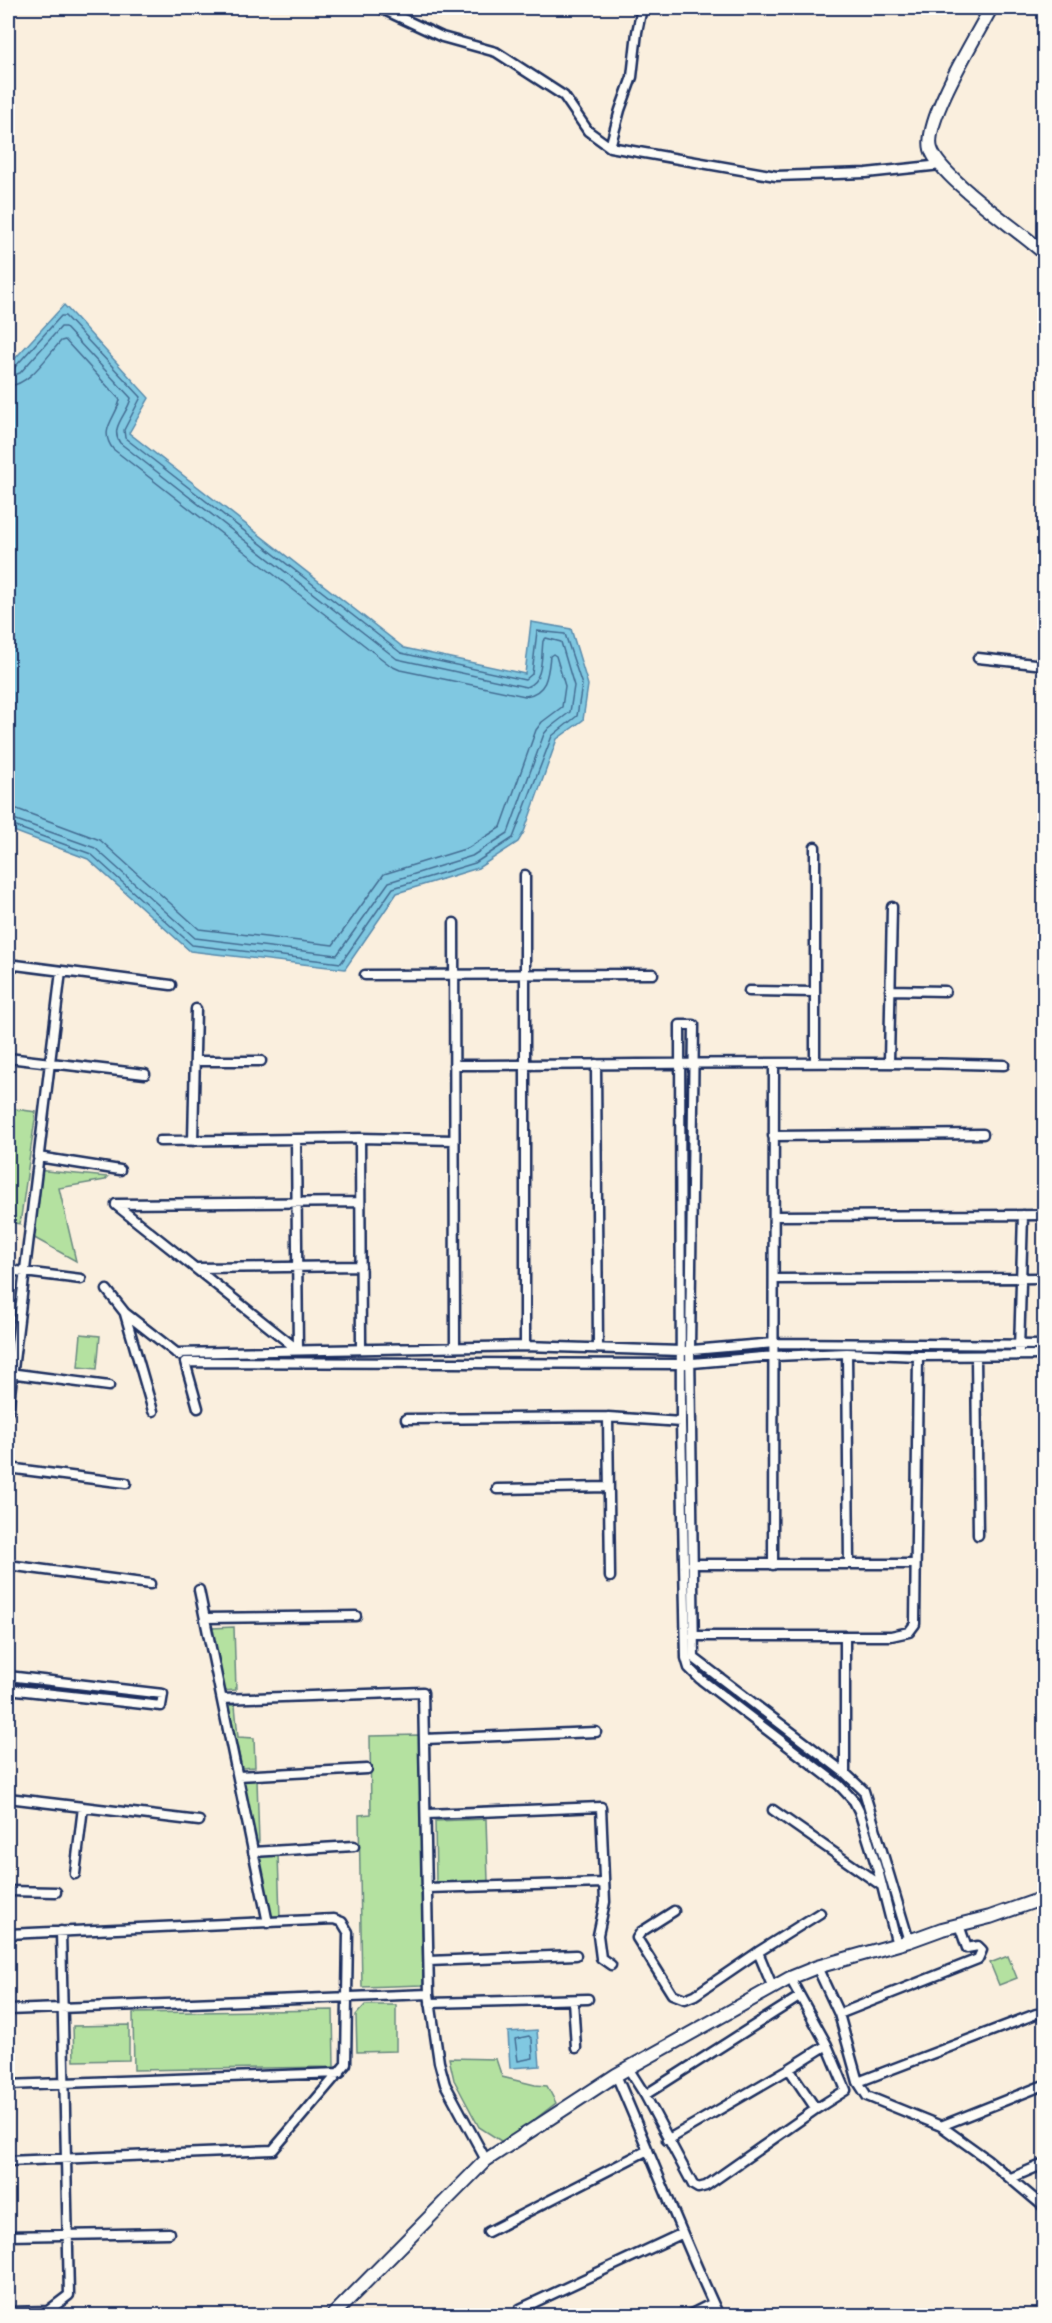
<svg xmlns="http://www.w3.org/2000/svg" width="1052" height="2323" font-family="Caveat,sans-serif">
  <rect width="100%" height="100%" fill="#faefde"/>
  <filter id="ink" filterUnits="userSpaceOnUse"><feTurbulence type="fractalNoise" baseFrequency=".0167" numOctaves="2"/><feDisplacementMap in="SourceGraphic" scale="12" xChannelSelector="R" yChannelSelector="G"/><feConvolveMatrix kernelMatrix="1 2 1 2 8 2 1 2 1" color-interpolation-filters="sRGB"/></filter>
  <g filter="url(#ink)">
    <path fill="#b4e1a0" stroke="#68887f" stroke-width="1.5" d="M8,1108L36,1112L20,1224L8,1222Z
      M36,1170L108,1177L105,1180L59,1188L76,1261L29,1235Z
      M81,1334L100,1336L97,1369L78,1367Z
      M234,1627L236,1690L223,1691L212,1628Z
      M228,1705H235L238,1737L254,1738L255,1767L242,1768Z
      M419,1735L423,1985L362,1987L359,1815L371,1814L370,1736Z
      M242,1780H257L259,1842L255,1843Z
      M486,1819L488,1881L436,1882L435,1821Z
      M278,1854L280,1917L272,1918L258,1856Z
      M1008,1956L1017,1978L999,1985L990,1963Z
      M365,2005H396V2051L357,2052L356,2015Z
      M333,2010L334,2067L134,2070L133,2013Z
      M129,2025V2060L74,2061L73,2026Z
      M449,2058L496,2059L502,2077L535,2085L547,2086L556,2103L504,2143L479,2127L454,2080Z"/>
    <path fill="#80c8e1" stroke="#588bad" stroke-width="1.5" d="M64,305L149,398L129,433L404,648L525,674L531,622L571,629L588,685L583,720L557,739L524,832L518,842L478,868L397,893L345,969L190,951L88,859L8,829V366Z
      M537,2030L540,2066L510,2068L508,2032Z"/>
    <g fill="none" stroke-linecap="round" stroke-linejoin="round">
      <path stroke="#436c92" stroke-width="1.5" d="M8,370L14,368L61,316H65L141,397L124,430L125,438L401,653L525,680L532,674L537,631L565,634L582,685L577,716L552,736L513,838L475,863L393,888L341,963L192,945L91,854L8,824
        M8,377L20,373L61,327H65L131,398C128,414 109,427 120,443L397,659L526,687C544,681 541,657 543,641L546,638L561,642L574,686L570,712L549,728L544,734L508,833L472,856L389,882L337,955L195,938L95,848L8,817
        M8,386C30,385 47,356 61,341L65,340L120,400C116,418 98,430 113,449L391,666L400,670L525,696C547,693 548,675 550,656L553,654L556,656L565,686L562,707L542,722L536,730L501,827L468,848L384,874L333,945L199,929L100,840L17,809L8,808
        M529,2036L532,2039L533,2058L518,2061L515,2039Z"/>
      <g stroke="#1b2f5e" stroke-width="13">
        <path id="street" d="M380,8L442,37L496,52L564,96L588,131L610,147L776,176L866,173L941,165
          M610,147L620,110L632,77L637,32L642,8
          M978,658L1044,665
          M815,847V1062
          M454,923L455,1347
          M8,964L171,985
          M365,975L653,974
          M890,990L945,991
          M749,991L814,992
          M8,1058L145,1074
          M196,1061H261
          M889,1062L892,907
          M596,1064L598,1347
          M454,1065C637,1065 821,1060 1004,1065
          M773,1136L983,1134
          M360,1138L361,1349
          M296,1139L298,1350
          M160,1141L360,1138L454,1140
          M193,1141L196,1009
          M38,1157L120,1170
          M116,1204L360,1202
          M116,1205L298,1350
          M774,1216L1044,1215
          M196,1268L361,1266
          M8,1270L81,1279
          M774,1279L1044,1278
          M107,1290L125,1313L179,1355
          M125,1314L153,1411
          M525,1346V875
          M1019,1350L1023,1215
          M176,1353L525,1346L681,1351L774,1343L1044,1345
          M847,1353L849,1564
          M976,1356L978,1535
          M9,1373L109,1386
          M198,1408L185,1362L681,1364L775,1356L847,1353L918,1356L1044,1355
          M8,1411L61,971
          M608,1417L610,1577
          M406,1419L608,1417L681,1422
          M8,1468L126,1483
          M497,1489L608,1487
          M692,1564H915
          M8,1565L150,1584
          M773,1565L774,1064
          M199,1590L268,1923
          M205,1618L356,1616
          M693,1636H891L909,1632L915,1624L918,1356
          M845,1636V1773
          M8,1676L163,1694L161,1706L8,1689
          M222,1699L423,1692L429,1994L439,2062L445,2084L486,2160
          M424,1739L596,1732
          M238,1776L367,1769
          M8,1798L199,1821
          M773,1810L882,1886
          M427,1814L601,1807L605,1902L598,1935L601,1958L611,1965
          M253,1852L354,1846
          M75,1874L83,1807
          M426,1888L604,1883
          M8,1891L56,1892
          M674,1911L641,1932L637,1938L672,1994L685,1999L695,1995L758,1952L773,1988
          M8,1934L334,1919L342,1922L348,1932L346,2064L273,2150L8,2161
          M897,1945L879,1874L859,1811L854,1801L839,1785L699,1678L689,1668L686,1658L681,1422L680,1025H694L690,1349L694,1658L845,1773L864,1791L909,1941
          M758,1952L820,1913
          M429,1961L576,1955
          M817,1967L839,2014L858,2082L867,2096L941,2126L987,2159L1044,2207
          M790,1978L827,2045L846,2090L816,2109L706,2186L698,2188L693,2185L645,2095L799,1997
          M573,2000L576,2048
          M430,2003L588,1999
          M8,2010L429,1994
          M839,2014L978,1959L982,1950L978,1946L967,1948L959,1925
          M628,2068L645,2095
          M789,2069L816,2109
          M616,2075C651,2155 682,2236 719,2316
          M858,2082L1036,2014
          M8,2085L340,2073
          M941,2126L1044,2085
          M667,2140L789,2069L827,2045
          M1011,2178L1044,2164
          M488,2232L648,2150
          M8,2236L169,2233
          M520,2309L681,2234
          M8,2312L48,2311L69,2295L61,1931
          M687,2316L713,2303"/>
      </g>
      <g stroke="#1b2f5e" stroke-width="16">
        <path id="secondary" d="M991,8C977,35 923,121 931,149C939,177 1020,231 1044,253
          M332,2316L486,2160L616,2075L790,1978L817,1967L909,1941L942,1929L990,1917L1044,1898"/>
      </g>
      <use href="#street" stroke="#fdfcf7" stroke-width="8"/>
      <use href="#secondary" stroke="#fdfcf7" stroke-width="12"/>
    </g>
  </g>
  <rect width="1052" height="2323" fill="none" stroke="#fdfcf7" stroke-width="30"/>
  <rect x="15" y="15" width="1022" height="2293" fill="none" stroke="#1b2f5e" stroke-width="2" filter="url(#ink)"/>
</svg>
